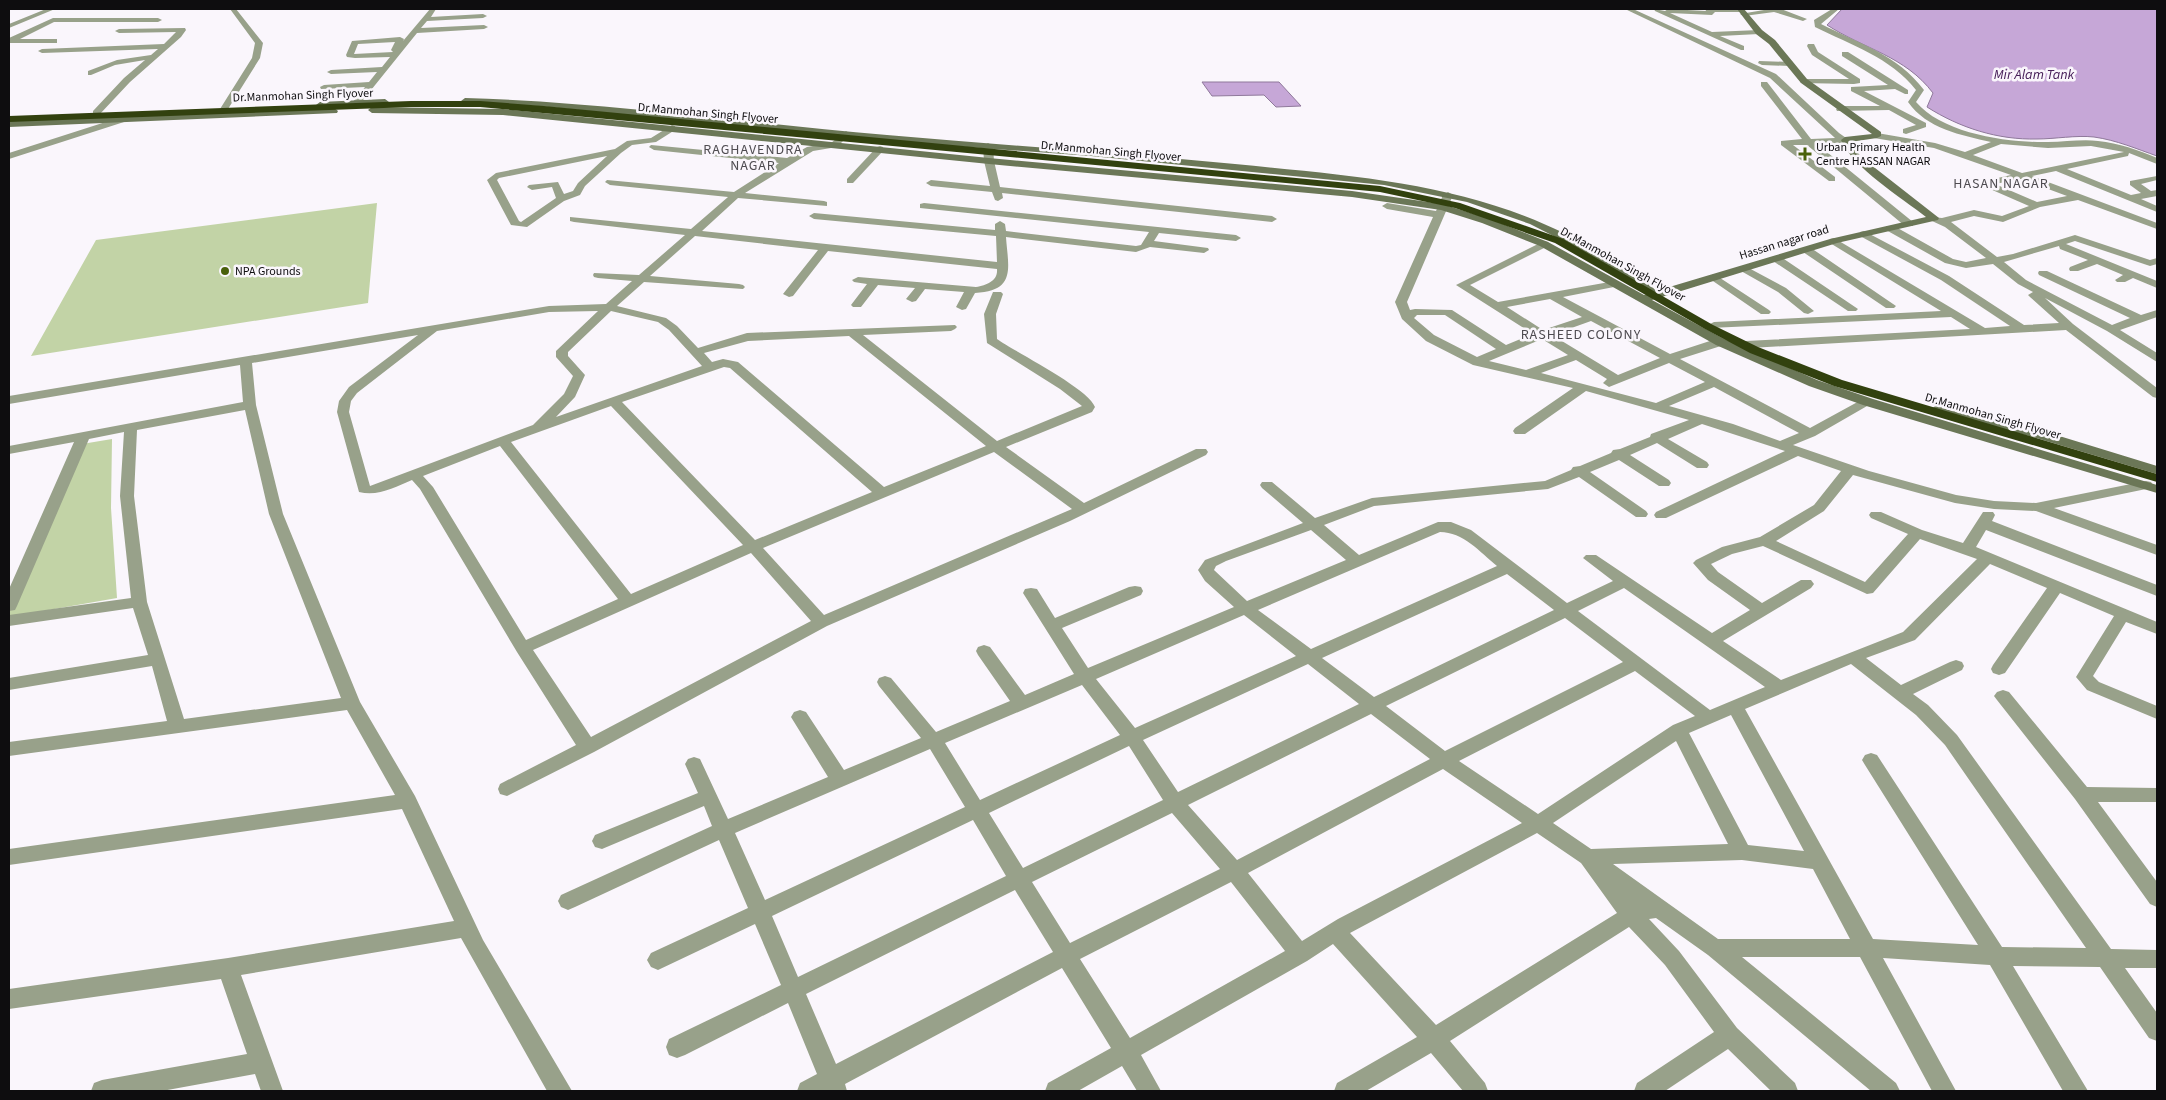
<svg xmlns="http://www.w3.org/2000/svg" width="2166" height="1100" font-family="'Source Sans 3',sans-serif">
  <rect width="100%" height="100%" fill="#faf6fc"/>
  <path fill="#c2d3a6" d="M377,203L368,303L31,356L96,240Z
    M112,439L111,508L117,598L9,617V598L82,444Z"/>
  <path fill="#c6a7d7" stroke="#8f799b" d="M1842,9H2157V156C2137,149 2116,140 2094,137C2076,135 2055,139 2037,139C1998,140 1960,128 1927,107L1933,93C1905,56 1864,49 1827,25Z
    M1202,82H1279L1301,106L1276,107L1264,95L1212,96Z"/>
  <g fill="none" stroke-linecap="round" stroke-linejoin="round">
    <path fill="#98a18a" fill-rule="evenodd" d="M46,9H55L9,28V24Z
      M230,9H236L263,43L260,58L228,109L224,112L220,109L252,58L255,43Z
      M430,9H436L431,17L483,14L487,16L483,18L427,21L421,28L484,25L488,27L484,29L417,33L359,105L352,103L365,87L321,89L320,87L324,85L369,82L377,72L331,74L327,72L331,70L382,67L390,57L355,58L347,57L346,55L352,41L400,37L404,39L403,41ZM395,42L391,50L393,52L354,54L358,44Z
      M1625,9H1633L1776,74L1839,133L1849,140L1845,143L1817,144L1913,222V226H1905L1807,145H1793L1835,177V181H1829L1781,145V141L1802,139L1761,86V82H1767L1811,139L1835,138L1770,78Z
      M1654,9L1665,11L1668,9L1706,11L1705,9H1743L1742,11L1740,12H1715L1712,15L1670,13L1712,32L1759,30L1763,32L1759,34L1720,36L1744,46V50H1741L1655,11Z
      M1770,9H1781L1807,19L1803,21L1774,12L1744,16L1740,14Z
      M1832,9H1839L1821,24C1858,43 1898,55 1924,90L1916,102C1943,134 2009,143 2048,142C2065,142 2082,139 2098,141C2119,143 2138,150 2157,158V164L2129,153L2128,156L2067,169L2131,195L2141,193L2130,185V181L2157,176V180L2141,184L2151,191L2157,190V196L2141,199L2157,206V212L2056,171L2032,176L2157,223V229L2078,200L2040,207L2003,222L1974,216L1951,222L1997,257L2013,254L2075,235L2150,260L2157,258V264L2150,266L2075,241L2066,244L2157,281V288L2133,278L2125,282H2117L2115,280L2123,275L2097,264L2078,271H2070L2069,269L2070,267L2088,260L2060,249L2059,246L2004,262L2026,280L2112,325L2130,318L2039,275L2038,273L2039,271H2047L2141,315L2157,310V317L2120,330L2157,353V362L2107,331L2045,298L2073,324L2157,388V398L2153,397L2066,330L1750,348L1744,344L1746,341L1970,329L1951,317L1710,328L1708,326L1710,324L1714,322L1941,311L1830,243L1829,241L1830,239L1834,238L1985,328L2010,326L1941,280L1860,236V232L1864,231L1949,276L2024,325L2059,323L2030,297L2028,295L2033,292L2018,284L1993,264L1966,268L1945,263L1886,230V226H1894L1953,259L1966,262L1986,258L1945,227L1932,221V217L1942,218L1974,210L2002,216L2029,206L1990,189L1984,184L1989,180L2011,175L1934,148L1874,138V134L1877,133L1935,143L1965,152L1991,142C1961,135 1927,129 1908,102L1916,90C1890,57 1851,45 1815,27L1814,20ZM2001,144L2048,148L2091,146L2124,152L2022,173L1973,155ZM2021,179L2067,196L2037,202L1995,184Z
      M53,18H158L162,20L158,22H54L20,39H57V43H9V38Z
      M185,28L186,30L181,37L130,82L99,115H93V111L124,78L145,60L115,65L91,75H88V71L117,60L151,55L158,49L42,53L38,51L42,49L164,44L176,32L119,33L115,31L119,29Z
      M1808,44H1814L1818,52L1860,79V83L1854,84L1801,83L1800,81L1804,79H1849L1812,55L1807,46Z
      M1842,52H1848L1908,90V94H1905L1895,89L1864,91L1926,123V127L1906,134L1903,133V129L1916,125L1889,110L1837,111L1836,109L1840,106H1880L1851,91V87L1888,85L1842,56Z
      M1759,61L1790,62L1794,64L1790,66L1762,65L1758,63Z
      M126,113L133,115L124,122L9,159V153L118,118Z
      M672,125L675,126V130L656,142L632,145L621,153L585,186L580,195L564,201L527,227L511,225L487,180L496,173L615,149L627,141L651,138ZM607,156L578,183L573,191L564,194L558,182L529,185L527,187L532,190L552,187L556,198L521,222L519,221L497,180L499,178Z
      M846,131L850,134L837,147L813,151L745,193L824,201L827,202V206L738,198L702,231L997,262L996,236L814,219L809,216L814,213L995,230V224L1000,221L1005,224L1006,231L1136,246L1141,245L1149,232L920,208V204L924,203L1236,235L1241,238L1236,241L1159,233L1154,241L1208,248L1209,250L1204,253L1150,247L1136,252L1006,237C1008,267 1017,291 975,293L966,309L962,310L956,307L964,292L925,289L916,301L912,302L906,299L915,288L878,285L861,307H853L851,305L867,284L854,282L852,280L858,277L976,287C987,285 998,281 997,269L828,251L793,296L789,297L783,294L818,250L695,236L650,276L739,284L743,285L745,287L743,289L644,282L617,306L666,318L677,326L698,348L747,333L955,325L957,327L955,329L951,331L863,335L997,441L1082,406L1060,389L987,343L984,314L993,292H1001L1003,294L996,314L997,339C1017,353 1088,388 1095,407L1092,412L1006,447L1084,503L1196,449H1206L1208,452L1206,455L1070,521L827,626L594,752L507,796L500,794L498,789L500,784L576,745L517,652L420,489L412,480C395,487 378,497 359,492L337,412L339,401L349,387L418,335L252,363L256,405L283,514L360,702L415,796L483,940L572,1091H547L461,938L241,975L283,1091H261L255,1074L162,1091H91L94,1083L102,1080L247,1054L221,979L9,1009V989L228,958L454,921L402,809L9,865V849L395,795L347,710L9,756V742L167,721L152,666L9,690V678L148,655L133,608L9,626V615L131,598L120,496L124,432L89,439L17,606L15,610L9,611V589L74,442L9,454V446L243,402L240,365L9,404V396L549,306L606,304L632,281L598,278L594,277L593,275L594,273L639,275L685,235L574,222L570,221V217L691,229L728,197L610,185L605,182L607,180L734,192L779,163L654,150L649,147L651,145L787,158L807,147L831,143ZM598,311L556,351V357L573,376L564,394L533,425L370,486L349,412L351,401L357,393L437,331L549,312ZM611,311L658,322L669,330L702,366L556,417L575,397L585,375L568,356V352ZM849,336L986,446L884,487L738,362L723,359L712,362L704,353L748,341ZM724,367L730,368L872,492L755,540L622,402ZM611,406L743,545L631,594L511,442ZM245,410L269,514L341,698L184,719L147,602L134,496L137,430ZM500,446L618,599L526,640L433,487L423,476ZM994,452L1072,509L824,615L763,548ZM751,553L811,621L591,737L533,650Z
      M988,143L993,146L994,161L1000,187L1272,216L1277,219L1272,222L1002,193L1003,198L998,201L995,200L992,192L931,186L926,183L931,180L990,186L984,161L983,146Z
      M880,146L883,147V151L853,183H847V179L877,147Z
      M1448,192L1453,195L1407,302L1410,310L1415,309L1452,310L1506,345L1533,334L1456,285L1544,241L1548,242L1549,244L1548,246L1470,285L1498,302L1615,281L1619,282L1621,284L1619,286L1563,297L1670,354L1716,339H1724L1726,342L1724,345L1680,359L1810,428L1863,399L1868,398L1874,402L1815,436L1793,445L1869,471L1956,495L1994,501L2036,503L2146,481L2151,482L2153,485L2151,488L2054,508L2157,545V555L2036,511L1994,509L1955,503L1853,475L1824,511L1776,541L1865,582L1908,534L1871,518L1869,515L1871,512H1881L1922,530L1963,543L1983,512H1993L1995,515L1992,521L2157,585V596L1986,530L1976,547L2157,622V634L2126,622L2093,676L2099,682L2157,706V719L2087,690L2076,677L2114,616L2060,593L2005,673L1999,675L1993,673L1991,669L1993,665L2047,588L1990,564L1915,640L1866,658L1901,685L1950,662L1956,660L1962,662L1964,666L1962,670L1913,694L1928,705L1957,735L2111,949L2157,950V968H2125L2157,1013V1041L2149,1038L2100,967L2013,966L2088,1091H2063L1990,965L1883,958L1956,1091H1932L1860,957H1742L1896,1083L1900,1091H1871L1708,955L1656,918L1649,919L1679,951L1737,1028L1795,1083L1798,1091H1771L1728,1049L1665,1091H1634L1637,1083L1714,1032L1665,965L1629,927L1450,1041L1485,1083L1488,1091H1463L1431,1053L1366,1091H1334L1337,1083L1417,1037L1333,944L1307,961L1141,1055L1161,1091H1137L1122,1066L1078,1091H1045L1048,1083L1111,1048L1062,968L845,1084L847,1091H797L800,1083L817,1074L788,1003L685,1055L677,1058L669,1055L666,1047L669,1039L781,985L755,924L658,970L651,967L647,960L651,953L748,908L719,840L575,907L568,910L561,907L558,901L561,895L712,826L704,806L602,849L595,847L592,841L595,835L698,793L685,764L688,759L694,757L700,759L728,819L828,777L791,717L794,712L800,710L806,712L844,770L921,738L879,686L877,682L879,678L885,676L891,678L936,732L1010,701L978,655L976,651L978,647L984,645L990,647L1025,695L1074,674L1023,593L1025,589L1031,588L1037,589L1055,618L1129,587L1135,586L1141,587L1143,591L1141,595L1062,628L1088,668L1234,607L1205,581L1198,570L1205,560L1303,523L1262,488L1260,485L1262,482H1272L1315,518L1372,498L1545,481L1571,470L1573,467L1580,466L1611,453L1613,450L1620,449L1650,437L1651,434L1689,420L1586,391L1525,434H1515L1513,431L1515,428L1573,388L1473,365L1426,341L1402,319L1395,302L1433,217L1387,209L1382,206L1387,203L1436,211L1443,195ZM1550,299L1582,317L1543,330L1507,307ZM1417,315H1445L1496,349L1477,357L1434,335L1414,318ZM1591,321L1660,358L1618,375L1552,335ZM1542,339L1568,355L1526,370L1489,361ZM1576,360L1607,379L1603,383L1609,387L1669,363L1705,382L1656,403L1541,373ZM1714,387L1799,433L1780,441L1733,424L1669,406ZM1702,424L1785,451L1656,512L1654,515L1656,518H1666L1798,456L1841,471L1814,505L1760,537L1722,547L1696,560L1693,563L1708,580L1750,610L1712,633L1596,555H1586L1583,558L1613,581L1567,603L1471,530L1451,522H1438L1359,555L1324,525L1374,506L1548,489L1579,477L1636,517H1646L1648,514L1646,511L1590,472L1619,460L1659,486H1669L1671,483L1669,480L1630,455L1657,443L1697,468H1707L1709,465L1707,462L1668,439ZM1311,530L1346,560L1247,601L1214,570L1216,566L1226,561ZM1440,532C1463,532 1480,552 1497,566L1311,649L1258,610ZM1920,539L1977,559L1903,632L1781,680L1723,641L1811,588L1814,584L1811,580H1801L1762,603L1718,572L1711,564L1732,554L1763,546L1867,594L1873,593ZM1507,574L1554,610L1374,697L1322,658ZM1624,588L1765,687L1710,710L1578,611ZM1244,615L1296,656L1135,728L1096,679ZM1565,618L1623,662L1445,751L1386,706ZM1308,664L1359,704L1178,792L1143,740ZM1851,664L1916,715L1945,745L2086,948L2002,947L1877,755L1871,753L1865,755L1862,760L1865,765L1978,945L1873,939L1745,709ZM1635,671L1695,716L1673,725L1538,814L1459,761ZM1082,685L1120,735L980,800L945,743ZM1371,714L1430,759L1237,860L1188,805ZM1731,715L1804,851L1748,845L1689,733ZM1676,741L1728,844L1591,849L1553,823ZM1129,746L1163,800L1023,868L989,813ZM930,749L965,807L765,900L735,833ZM1443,769L1522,823L1338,919L1302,941L1248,873ZM1172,813L1220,869L1070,943L1032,882ZM973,820L1006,876L798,977L772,916ZM1537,833L1581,863L1617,913L1436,1025L1350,933ZM1742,860L1813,869L1850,939H1718L1613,864ZM1231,882L1285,951L1130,1038L1080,959ZM1015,890L1053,952L836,1064L806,994Z
      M1807,247L1811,248L1896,306L1894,308H1886L1803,252L1802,250Z
      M1777,256L1781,257L1858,309L1856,311H1848L1773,261L1772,259Z
      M1745,266L1786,288L1814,311L1808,314L1804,313L1778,292L1741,271L1740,269L1741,267Z
      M1714,274L1769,310L1771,312L1769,314H1761L1710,279L1709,277Z
      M2003,690L2009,692L2087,787L2157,788V802H2098L2157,882V907L2150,904L2075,799L1997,700L1994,696L1997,692Z"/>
    <path fill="#6b7757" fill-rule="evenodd" d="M1737,9H1744L1762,30L1775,40L1807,79L1881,132V136L1877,138L1850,142L1861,157L1939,218L1938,220L1837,243L1652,300L1724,339L1817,380L1873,399L2157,485V493L1863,405L1809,386L1716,345L1540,246L1482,223L1441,210L1352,197L989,164L503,115L372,113L368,110L372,107L503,109L989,158L1352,191L1442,204L1490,219L1548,242L1644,295L1649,294L1575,247L1530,224L1467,202L1384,185L1091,156L886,141L539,106L465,104L461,101L465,98C606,102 746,123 887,135C1003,145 1119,153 1235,164C1372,178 1492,184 1612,260C1626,269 1646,279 1656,291L1830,239L1926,217C1902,198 1852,167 1841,140L1845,137L1872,134L1801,83L1769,44L1756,34Z
      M385,99L389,102L388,104L320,108L316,105L320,102Z
      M334,108L338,111L337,113L9,127V121Z
      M1937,405L2043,431L2157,466V474L2033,437L1932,412L1931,409Z"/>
    <path fill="#32410f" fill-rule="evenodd" d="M411,101H480L544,106L1380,186L1460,203L1563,239L1713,325L1758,347L1842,380L2157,474V482L1834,386L1750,353L1705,329L1555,243L1455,208L1380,192L480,107H411L9,122V116Z"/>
  </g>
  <g fill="#49600b" stroke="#faf6fc" stroke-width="2">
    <path d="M1802.5 146.5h5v5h5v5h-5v5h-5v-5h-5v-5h5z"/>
    <circle cx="225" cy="271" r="5"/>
  </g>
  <g text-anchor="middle" stroke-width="5" stroke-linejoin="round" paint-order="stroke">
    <g font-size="12" fill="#0e0d0f" stroke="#faf6fc">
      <text transform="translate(303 95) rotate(-2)" y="4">Dr.Manmohan Singh Flyover</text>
      <text transform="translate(708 113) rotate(5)" y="4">Dr.Manmohan Singh Flyover</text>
      <text transform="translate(1111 151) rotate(5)" y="4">Dr.Manmohan Singh Flyover</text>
      <text transform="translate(1784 242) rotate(-17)" y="4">Hassan nagar road</text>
      <text transform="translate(1623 264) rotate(29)" y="4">Dr.Manmohan Singh Flyover</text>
      <text transform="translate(1993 416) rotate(16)" y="4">Dr.Manmohan Singh Flyover</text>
    </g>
    <g font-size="12" fill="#0e0d0f" stroke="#faf6fc" text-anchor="start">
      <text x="1816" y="151">Urban Primary Health<tspan x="1816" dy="14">Centre HASSAN NAGAR</tspan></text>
      <text x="235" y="275">NPA Grounds</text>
    </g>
    <g font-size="14" font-style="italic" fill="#48205a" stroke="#faf6fc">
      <text x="2034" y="79">Mir Alam Tank</text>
    </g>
    <g font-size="14" letter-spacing="1" fill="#4f4c51" stroke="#faf6fc">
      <text x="753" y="154">RAGHAVENDRA<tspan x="753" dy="16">NAGAR</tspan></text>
      <text x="2001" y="188">HASAN NAGAR</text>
      <text x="1581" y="339">RASHEED COLONY</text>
    </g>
  </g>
  <rect width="2166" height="1100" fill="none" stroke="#0e0d0f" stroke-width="20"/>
</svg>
